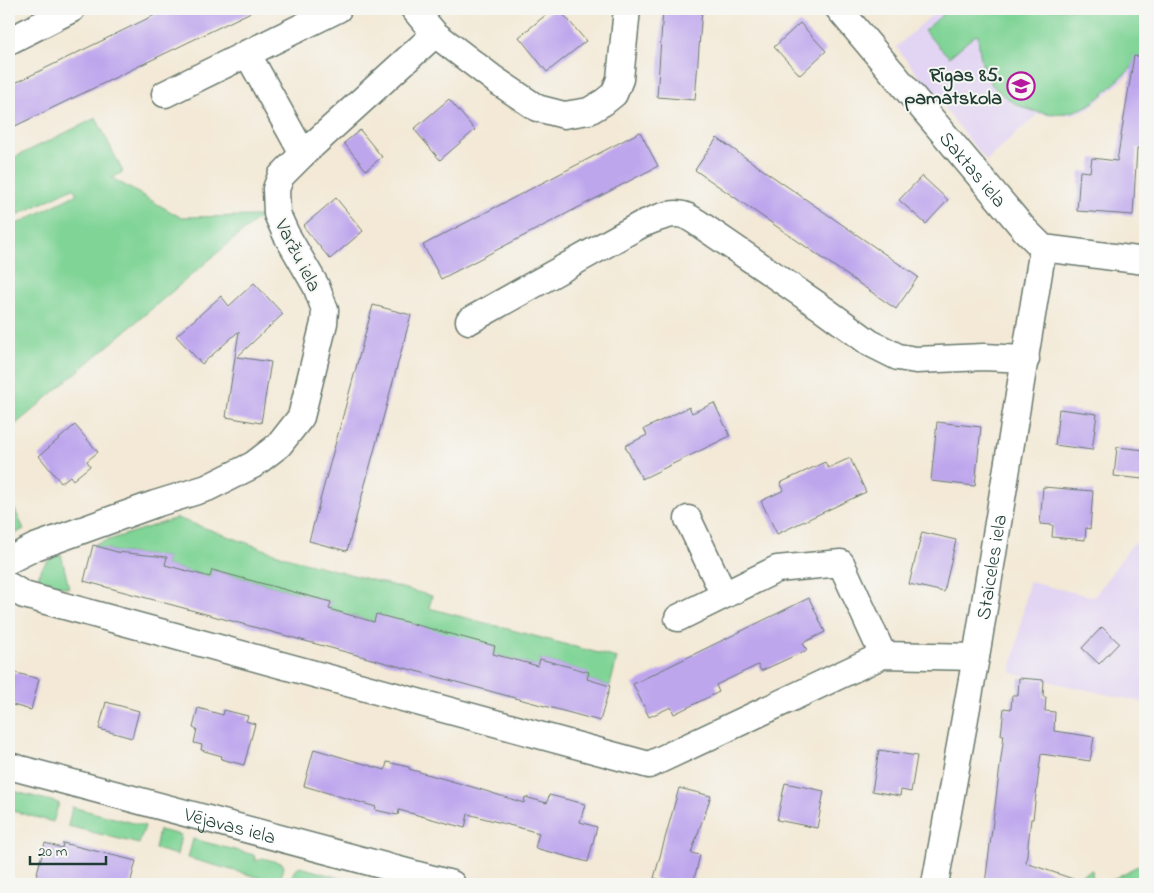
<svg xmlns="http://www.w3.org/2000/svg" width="1154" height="893" font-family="'Indie Flower',sans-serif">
  <rect width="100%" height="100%" fill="#f6f6f2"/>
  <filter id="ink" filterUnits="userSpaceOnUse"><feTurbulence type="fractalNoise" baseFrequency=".02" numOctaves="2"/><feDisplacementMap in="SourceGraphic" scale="10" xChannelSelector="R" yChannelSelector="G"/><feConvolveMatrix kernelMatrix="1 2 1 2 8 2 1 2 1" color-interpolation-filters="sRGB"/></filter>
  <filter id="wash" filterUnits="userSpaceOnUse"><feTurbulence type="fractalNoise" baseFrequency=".0096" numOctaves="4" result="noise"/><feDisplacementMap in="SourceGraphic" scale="20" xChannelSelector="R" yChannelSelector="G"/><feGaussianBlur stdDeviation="1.12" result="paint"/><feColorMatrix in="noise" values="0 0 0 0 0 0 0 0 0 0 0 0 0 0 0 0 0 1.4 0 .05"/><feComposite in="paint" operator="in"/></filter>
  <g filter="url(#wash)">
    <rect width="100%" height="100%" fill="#f3e9d6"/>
    <path fill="#e2d4f3" d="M939,9H1145V62L1087,110L1068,115H1047L1038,114L986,161L896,47Z
      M1145,537V703L1011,673L1029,582L1094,597L1131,546Z"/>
    <path fill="#80d496" stroke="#508865" d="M949,9H1145V55C1135,65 1125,74 1114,84C1106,92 1098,100 1087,106C1060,120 1027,114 1004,96C999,92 994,88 990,82C981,68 979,51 978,34L973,37L949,57L924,31Z
      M96,118L123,172L112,178L180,217L261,216L9,430V228L77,194L73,188L9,219V160Z
      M9,498L24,529L9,537V497Z
      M177,518L289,558L432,596L429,608L617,658L610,686L587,679L588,672L540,659L538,666L493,654L495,646L374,622L329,609L331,602L213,570L210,577L165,565L167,557L117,552L93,545Z
      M61,554L69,588L43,582L38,578C42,563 48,560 61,554Z
      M9,790L59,803L53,822L9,810Z
      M72,807L145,826L139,844L68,826Z
      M159,830L181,835L177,855L155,849Z
      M193,839L254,855L256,862L262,858L282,863L284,867L279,883L188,858Z
      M1145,862V876L1129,884H1104Z
      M300,867L361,884H289L294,871Z
      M1092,870L1093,884H1073L1076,877Z"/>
    <g id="blocks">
      <path fill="#bea6ed" d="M167,9H257L9,129V86Z
        M553,9H559L586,41L547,72L519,37Z
        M663,9H702L695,100L657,97Z
        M800,23L826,51L800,75L774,47Z
        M1134,56L1145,57V150L1137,148L1133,215L1077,211L1080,171L1090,172L1092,158L1117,161Z
        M449,99L475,130L440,160L414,129Z
        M360,130L382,157L366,170L344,143Z
        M640,132L658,166L441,279L423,245Z
        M717,138L918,277L896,309L695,170Z
        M922,176L948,200L926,224L899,200Z
        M336,198L363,231L330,259L303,226Z
        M254,283L283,314L237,357L271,362L261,423L226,417L239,331L202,364L176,336L221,296L229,306Z
        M373,305L411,315L347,551L309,541Z
        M714,403L730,436L642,479L625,446L647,435L644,429L689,407L692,413Z
        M1059,409L1097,414L1092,450L1055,445Z
        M937,422L981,427L975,486L931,481Z
        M75,425L98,452L87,461L90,466L73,480L70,476L61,483L39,456Z
        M1117,447L1145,450L1143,479L1114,476Z
        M850,458L866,492L777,534L761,501L784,490L780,483L825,462L828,468Z
        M1043,487L1093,491L1090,529L1086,528L1085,540L1052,537L1053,525L1040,524Z
        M922,532L956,540L944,592L909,584Z
        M93,545L117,552L167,557L165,565L210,577L212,570L331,602L329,609L374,622L376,614L495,646L493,654L538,666L540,659L589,672L587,679L610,686L600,721L84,581Z
        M809,598L825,632L803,643L807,650L761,671L758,665L716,685L719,692L674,714L671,707L649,717L633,684Z
        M1102,627L1119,643L1099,664L1082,648Z
        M9,671L39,679L31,710L9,704Z
        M1019,678L1044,680L1043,697H1046L1045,711L1055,712L1054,731L1094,737L1090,761L1041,754L1033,819H1031L1026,863L1079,881V884H985L1004,735H1001L1004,708L1011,709L1012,695H1018Z
        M106,702L139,711L132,738L99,729Z
        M198,708L223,715L224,710L248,716L246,721L255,724L244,765L221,759L222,756L201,750L202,745L194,743L197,729L193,728Z
        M314,749L385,770L387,762L409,767V769L476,788L524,803L525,797L547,803L549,795L585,804L580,822L597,827L588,862L535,848L539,833L468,814L465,828L399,810L398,815L375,810L376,807L304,786Z
        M879,750L917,756L911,792L901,790L900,796L872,791Z
        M785,783L824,791L817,828L777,820Z
        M679,788L711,796L691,853L700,855L693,884H676L654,878Z
        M45,843L62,848L63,843L136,861L130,884H34Z"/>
    </g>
  </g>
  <g filter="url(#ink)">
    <use href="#blocks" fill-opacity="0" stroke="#69796d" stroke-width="1"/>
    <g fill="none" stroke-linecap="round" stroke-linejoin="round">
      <g stroke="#69796d" stroke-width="29">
        <g id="minor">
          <path d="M414,9L435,34L494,79L537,108L564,115L589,111L604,102L614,94L620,79L627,9"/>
          <path id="s1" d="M839,9L1024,229L1043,248L1145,261"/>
          <path d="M9,41L72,9"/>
          <path d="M247,53L303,154"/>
          <path d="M165,94L338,9"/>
          <path d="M469,321L642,224C654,220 670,211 683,215C688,216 693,220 698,223L822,308L870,343L898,357L916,360L984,357L1026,359"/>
          <path d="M688,519L724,595"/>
          <path d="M9,560L35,547L155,504L207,488L253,465L279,445L301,417L324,323L325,310L316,286L286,234L277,214L276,189L281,176L303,154L435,34"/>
          <path d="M9,586L24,595L649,765L883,655L976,657"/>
          <path d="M678,618L777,569L841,563L883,655"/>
          <path id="s2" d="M9,766L452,884"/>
          <path id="s3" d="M935,884L976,657L1043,248"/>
        </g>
      </g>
      <use href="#minor" stroke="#fff" stroke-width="26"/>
    </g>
  </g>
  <defs>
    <g id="school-ring" transform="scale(1.4375)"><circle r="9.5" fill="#f6f6f2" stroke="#b5179e" stroke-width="1.5"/><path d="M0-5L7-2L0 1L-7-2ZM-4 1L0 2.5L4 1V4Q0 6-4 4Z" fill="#b5179e"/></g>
  </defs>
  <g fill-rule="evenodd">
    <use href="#school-ring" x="1021" y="86"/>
  </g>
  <g text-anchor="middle" stroke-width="4" stroke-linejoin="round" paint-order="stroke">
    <g font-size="20" font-weight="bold" fill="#1f3d34" stroke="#f6f6f2" text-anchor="end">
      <text x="1002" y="81">Rīgas 85.<tspan x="1002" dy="23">pamatskola</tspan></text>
    </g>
    <g font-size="20" fill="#1f3d34" stroke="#f6f6f2">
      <text dy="7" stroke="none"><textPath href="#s1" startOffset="209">Saktas iela</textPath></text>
      <text transform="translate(299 255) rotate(63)" y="7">Varžu iela</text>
      <text dy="7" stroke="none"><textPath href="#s3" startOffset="322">Staiceles iela</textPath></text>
      <text dy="7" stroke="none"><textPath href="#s2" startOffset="229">Vējavas iela</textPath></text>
    </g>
  </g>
  <rect width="1154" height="893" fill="none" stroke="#f6f6f2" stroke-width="30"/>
  <path d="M30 856v8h76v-8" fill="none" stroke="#1f3d34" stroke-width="2.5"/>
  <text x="38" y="856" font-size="15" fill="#1f3d34" stroke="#f6f6f2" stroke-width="4" paint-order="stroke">20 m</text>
</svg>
